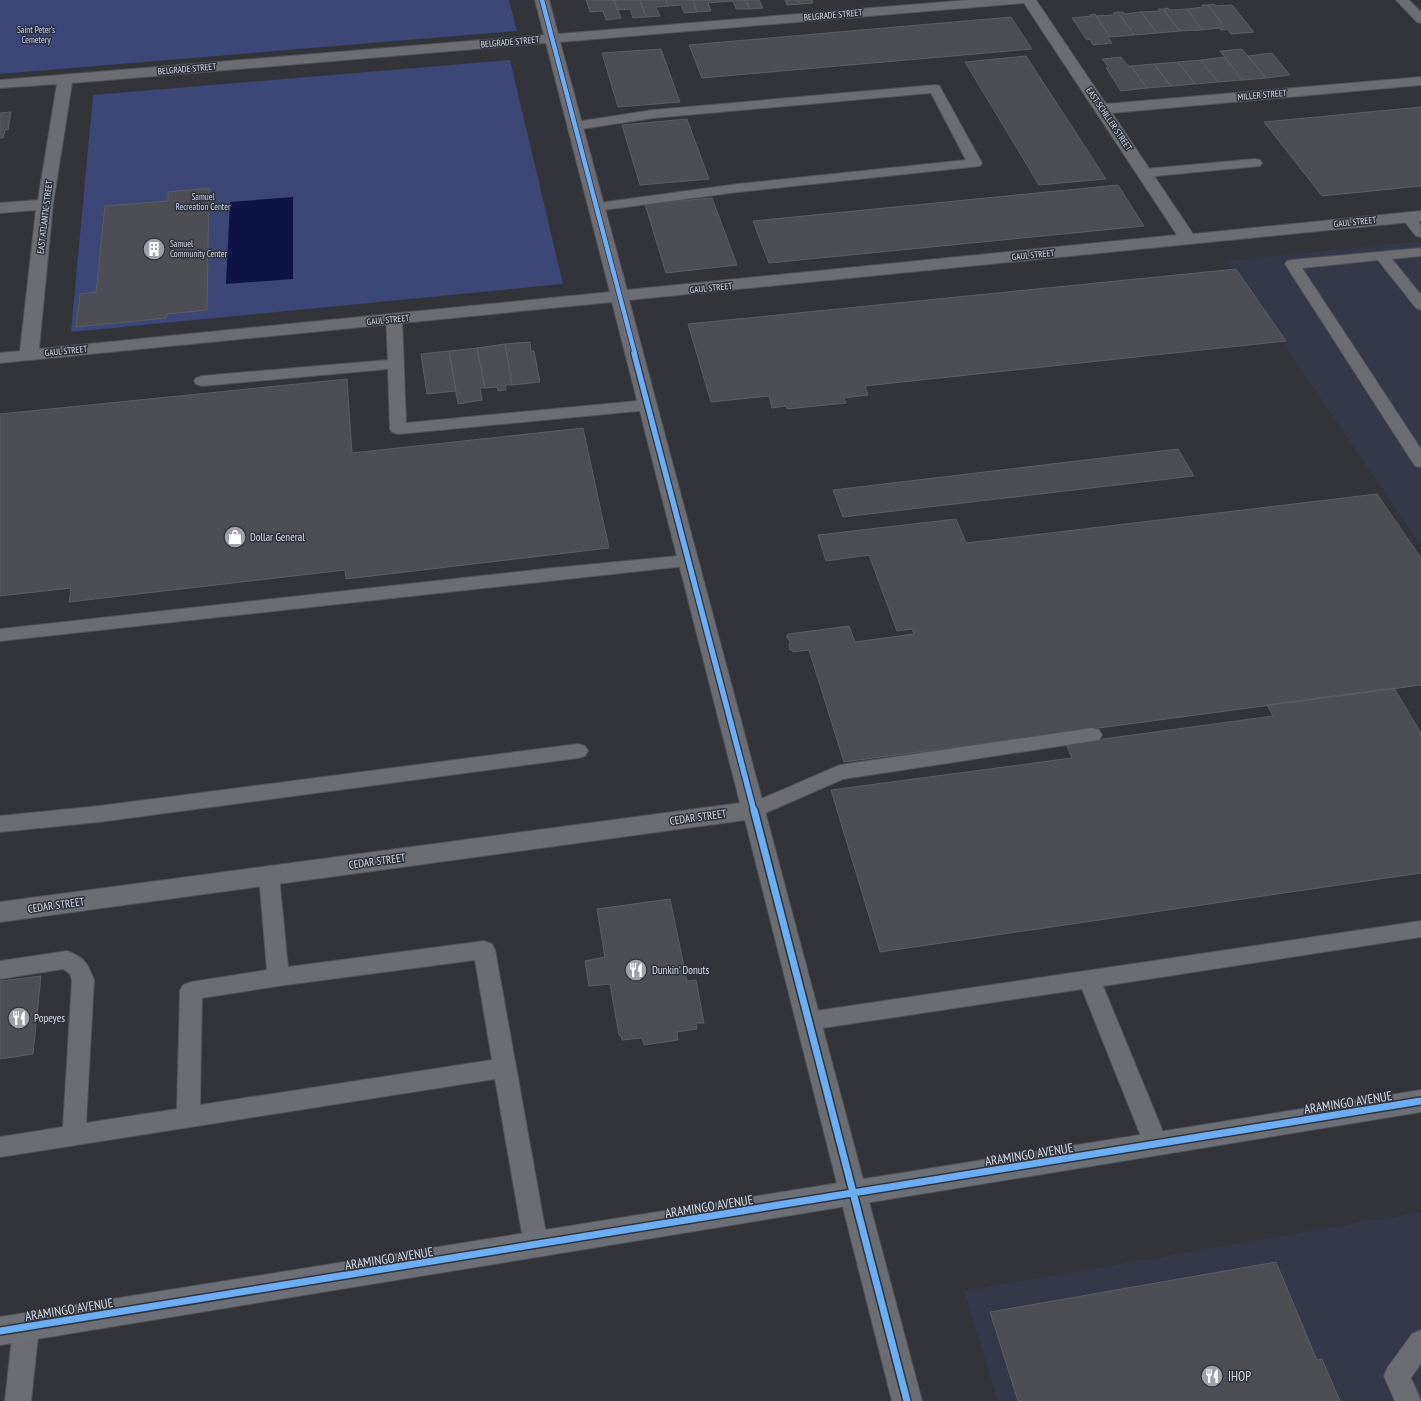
<svg xmlns="http://www.w3.org/2000/svg" width="1421" height="1401" font-family="'PT Sans Narrow',sans-serif">
  <rect width="100%" height="100%" fill="#32343a"/>
  <path fill="#343849" d="M1421,241V546L1227,261Z
    M1421,1212V1401H998L964,1291Z"/>
  <path fill="#3a4777" d="M0,0H509L517,31L0,74Z
    M510,60L563,284L71,332L93,95Z"/>
  <path fill="#0f1448" d="M293,197V279L226,284L230,202Z"/>
  <path fill="#4c4e54" stroke="#5b5d61" d="M586,0H614L621,18L606,20L603,11L590,12Z
    M614,0H640L646,17L633,18L630,9L617,10Z
    M640,0H666L668,6L656,7L660,16L646,17Z
    M666,0H693L697,12L684,13L681,5L668,6Z
    M693,0H719V2L708,3L711,11L697,12Z
    M719,0H746L749,9H736L733,1L719,2Z
    M746,0H759L763,8L749,9Z
    M785,0H798L800,4L787,5Z
    M798,0H812L813,3L800,4Z
    M1214,4L1215,6L1232,5L1254,32L1231,34L1208,5Z
    M1202,5H1208L1226,30H1221L1219,28L1202,30L1187,9L1203,7Z
    M1168,8L1169,10L1187,9L1202,30L1180,31L1163,9Z
    M1158,9H1163L1180,31L1157,33L1141,12L1160,11Z
    M1118,12L1134,35L1110,37L1096,16L1114,15L1113,13Z
    M1118,12H1123L1125,14L1141,12L1157,33L1134,35Z
    M1095,14L1110,37H1108L1112,43L1093,45L1090,39L1087,40L1072,18L1091,16L1090,15Z
    M1011,17L1032,49L702,78L689,45Z
    M661,49L680,102L618,107L602,53Z
    M1242,49L1248,56L1266,78L1242,80L1220,51Z
    M1272,53L1290,75L1266,78L1248,56Z
    M1026,56L1106,179L1039,185L965,62Z
    M1121,57L1128,66H1131L1147,88L1121,91L1106,68H1109L1102,59Z
    M1225,57L1242,80L1218,82L1201,60Z
    M1201,60L1218,82L1195,84L1178,62Z
    M1178,62L1195,84L1171,86L1154,64Z
    M1154,64L1171,86L1147,88L1131,66Z
    M1421,107V186L1322,196L1264,122Z
    M11,112L8,130H5L3,138H0V113Z
    M687,119L709,179L640,185L622,125Z
    M1118,185L1144,226L769,263L753,221Z
    M209,188L207,310L167,314L166,318L76,327L80,294L96,292L105,206L168,201V192Z
    M712,198L737,265L666,273L645,204Z
    M1236,269L1286,341L865,386L868,395L844,398L846,403L787,409L786,406L772,408L769,396L711,402L688,324Z
    M530,342L531,351H534L540,382L512,385L505,344Z
    M505,344L512,385H505L506,390L498,391L497,387L485,388L477,348Z
    M477,348L485,388H480L482,400L458,404L449,351Z
    M449,351L456,391L427,394L421,354Z
    M347,379L352,453L583,428L609,548L346,579L345,570L69,602L71,588L0,596V414Z
    M1178,449L1194,476L843,517L833,490Z
    M1377,494L1421,558V685L844,762L809,650L793,652L792,650H790L789,644L791,643L786,636H788V634L849,626L855,642L914,634L912,629L897,631L869,555L826,561L818,535L956,519L966,543Z
    M1394,688L1421,733V873L880,952L831,790L1072,758L1066,744L1273,716L1267,705Z
    M670,899L687,981L696,980L704,1023H696L697,1029L677,1032L678,1040L644,1045L642,1038L622,1040L621,1036L619,1035L610,984L589,986L585,961L605,957L597,909Z
    M41,976L33,1054L0,1059V981Z
    M1276,1262L1317,1360L1322,1359L1340,1401H1018L990,1312Z"/>
  <g fill="none" stroke-linecap="round" stroke-linejoin="round">
    <g stroke="#515258" stroke-width="2">
      <path id="service" d="M1396,0H1409L1421,12V23L1417,22Z
        M935,85L940,86L941,89L982,163L980,166L738,192L596,211L591,210L589,207L591,204L738,184L966,160L931,93L653,118L575,130L570,129L568,126L570,123L575,122L653,110Z
        M1255,159L1260,160L1262,163L1260,166L1145,177L1140,176L1138,173L1140,170L1145,169Z
        M1408,213C1420,216 1421,226 1421,237L1416,236L1401,217L1403,214Z
        M1421,248V256L1392,259L1421,295V310L1416,308L1378,260L1302,268L1421,449V467L1415,466L1285,264L1287,261L1292,260Z
        M394,314L399,316L402,319L406,423L648,400L654,402L656,405L654,408L648,410L398,434L392,432L390,429L388,369L202,386L196,384L194,381L196,378L202,376L388,360L386,319L389,316Z
        M689,555L695,557L698,561L695,565L0,641V629L553,568Z
        M1092,728L1099,730L1102,735L1099,740L843,779L761,815L754,818L747,815L744,810L747,805L840,765Z
        M578,744L585,746L588,751L585,756L578,758L99,822L0,832V816L99,806Z
        M269,868L276,870L279,876L288,967L484,941L492,944L495,950L548,1245L545,1253L536,1256L527,1253L524,1245L495,1079L0,1157V1137L63,1127L72,980L70,974L63,969L0,979V961L67,951C84,957 88,964 94,980L86,1123L177,1109L180,991L183,985L191,982L267,970L259,876L262,870ZM475,960L492,1060L200,1105L202,998L278,986Z
        M1421,921V937L1103,986L1168,1144L1164,1151L1156,1154L1148,1151L1144,1144L1082,989L809,1030L801,1027L798,1021L801,1015L809,1012Z
        M26,1315L35,1319L39,1327L31,1401H5L13,1327L17,1319Z
        M1421,1330V1363L1411,1378L1421,1401H1395L1384,1376L1388,1367L1412,1334Z"/>
    </g>
    <g stroke="#515258" stroke-width="2">
      <path id="minor" d="M535,0H549L558,34L969,0H1036L1106,104L1421,77V85L1112,113L1193,234L1421,211V221L629,300L922,1401H892L745,820L0,922V902L740,803L612,302L0,363V353L20,351L36,210L0,213V203L38,200L57,84L0,88V80L544,35ZM1024,3L1177,235L627,290L560,42ZM546,43L610,292L39,349L53,204L72,83Z"/>
    </g>
    <g stroke="#515258" stroke-width="2">
      <path id="primary" d="M1421,1090V1112L0,1345V1317Z"/>
    </g>
    <use href="#service" fill="#6b6d72" fill-rule="evenodd"/>
    <use href="#minor" fill="#6b6d72" fill-rule="evenodd"/>
    <use href="#primary" fill="#6c7076" fill-rule="evenodd"/>
    <g stroke="#2f333e" stroke-width="6">
      <path id="cycleway-far2" d="M542,0L635,354"/>
    </g>
    <g stroke="#2f333e" stroke-width="8">
      <path id="cycleway-far1" d="M634,353L754,811"/>
    </g>
    <g stroke="#2f333e" stroke-width="10">
      <path id="cycleway" d="M754,810L907,1401
        M0,1331L1421,1101"/>
    </g>
    <use href="#cycleway-far2" stroke="#6dadf4" stroke-width="4.5"/>
    <use href="#cycleway-far1" stroke="#6dadf4" stroke-width="5.5"/>
    <use href="#cycleway" stroke="#6dadf4" stroke-width="7"/>
  </g>
  <defs>
    <g id="building-disc" transform="scale(1.15)"><circle r="9.5" fill="#9fa1a8" stroke="#2f333e"/><path d="M-4-6H4V6H1V3H-1V6H-4ZM-2.5-4.3h1.7v1.8h-1.7ZM.8-4.3h1.7v1.8H.8ZM-2.5-1h1.7V.8h-1.7ZM.8-1h1.7V.8H.8Z" fill="#fff"/></g>
    <g id="shop-disc" transform="scale(1.15)"><circle r="9.5" fill="#9fa1a8" stroke="#2f333e"/><path d="M-5-2.5h2.3a2.7 3.5 0 0 1 5.4 0H5L5.5 6h-11ZM-1.5-2.5h3a1.5 2.3 0 0 0-3 0Z" fill="#fff"/></g>
    <g id="restaurant-disc" transform="scale(1.15)"><circle r="9.5" fill="#9fa1a8" stroke="#2f333e"/><path d="M-5-6h1v4h1v-4h1v4h1v-4h1v5L-1.5 .5V6h-2V.5L-5-1ZM5-6V6H3V1.5H1.5Q1.5-4 5-6Z" fill="#fff"/></g>
  </defs>
  <g fill-rule="evenodd">
    <use href="#building-disc" x="154" y="249"/>
    <use href="#shop-disc" x="235" y="537"/>
    <use href="#restaurant-disc" x="636" y="970"/>
    <use href="#restaurant-disc" x="19" y="1018"/>
    <use href="#restaurant-disc" x="1212" y="1376"/>
  </g>
  <g text-anchor="middle" stroke-width="3" stroke-linejoin="round" paint-order="stroke">
    <g font-size="9" fill="#d9dce4" stroke="#2f333e">
      <text transform="translate(833 15) rotate(-5)" y="3">BELGRADE STREET</text>
      <text transform="translate(510 42) rotate(-5)" y="3">BELGRADE STREET</text>
      <text transform="translate(187 69) rotate(-5)" y="3">BELGRADE STREET</text>
      <text transform="translate(1262 95) rotate(-5)" y="3">MILLER STREET</text>
      <text transform="translate(1109 119) rotate(56)" y="3">EAST SCHILLER STREET</text>
      <text transform="translate(45 217) rotate(-83)" y="3">EAST ATLANTIC STREET</text>
      <text transform="translate(1355 222) rotate(-6)" y="3">GAUL STREET</text>
      <text transform="translate(1033 255) rotate(-6)" y="3">GAUL STREET</text>
      <text transform="translate(711 288) rotate(-6)" y="3">GAUL STREET</text>
      <text transform="translate(388 320) rotate(-6)" y="3">GAUL STREET</text>
      <text transform="translate(66 351) rotate(-6)" y="3">GAUL STREET</text>
    </g>
    <g font-size="9" fill="#c2cff4" stroke="#2f333e">
      <text x="36" y="33">Saint Peter's<tspan x="36" dy="10">Cemetery</tspan></text>
      <text x="203" y="200">Samuel<tspan x="203" dy="10">Recreation Center</tspan></text>
    </g>
    <g font-size="9" fill="#d9dce4" stroke="#2f333e" text-anchor="start">
      <text x="170" y="247">Samuel<tspan x="170" dy="10">Community Center</tspan></text>
    </g>
    <g font-size="11" fill="#d9dce4" stroke="#2f333e" text-anchor="start">
      <text x="250" y="541">Dollar General</text>
      <text x="652" y="974">Dunkin' Donuts</text>
      <text x="34" y="1022">Popeyes</text>
    </g>
    <g font-size="11" fill="#d9dce4" stroke="#2f333e">
      <text transform="translate(698 817) rotate(-8)" y="4">CEDAR STREET</text>
      <text transform="translate(377 861) rotate(-8)" y="4">CEDAR STREET</text>
      <text transform="translate(56 905) rotate(-8)" y="4">CEDAR STREET</text>
    </g>
    <g font-size="13" fill="#d9dce4" stroke="#2f333e">
      <text transform="translate(1348 1102) rotate(-9)" y="5">ARAMINGO AVENUE</text>
      <text transform="translate(1029 1154) rotate(-9)" y="5">ARAMINGO AVENUE</text>
      <text transform="translate(709 1206) rotate(-9)" y="5">ARAMINGO AVENUE</text>
      <text transform="translate(389 1258) rotate(-9)" y="5">ARAMINGO AVENUE</text>
      <text transform="translate(69 1309) rotate(-9)" y="5">ARAMINGO AVENUE</text>
    </g>
    <g font-size="13" fill="#d9dce4" stroke="#2f333e" text-anchor="start">
      <text x="1228" y="1381">IHOP</text>
    </g>
  </g>
</svg>
